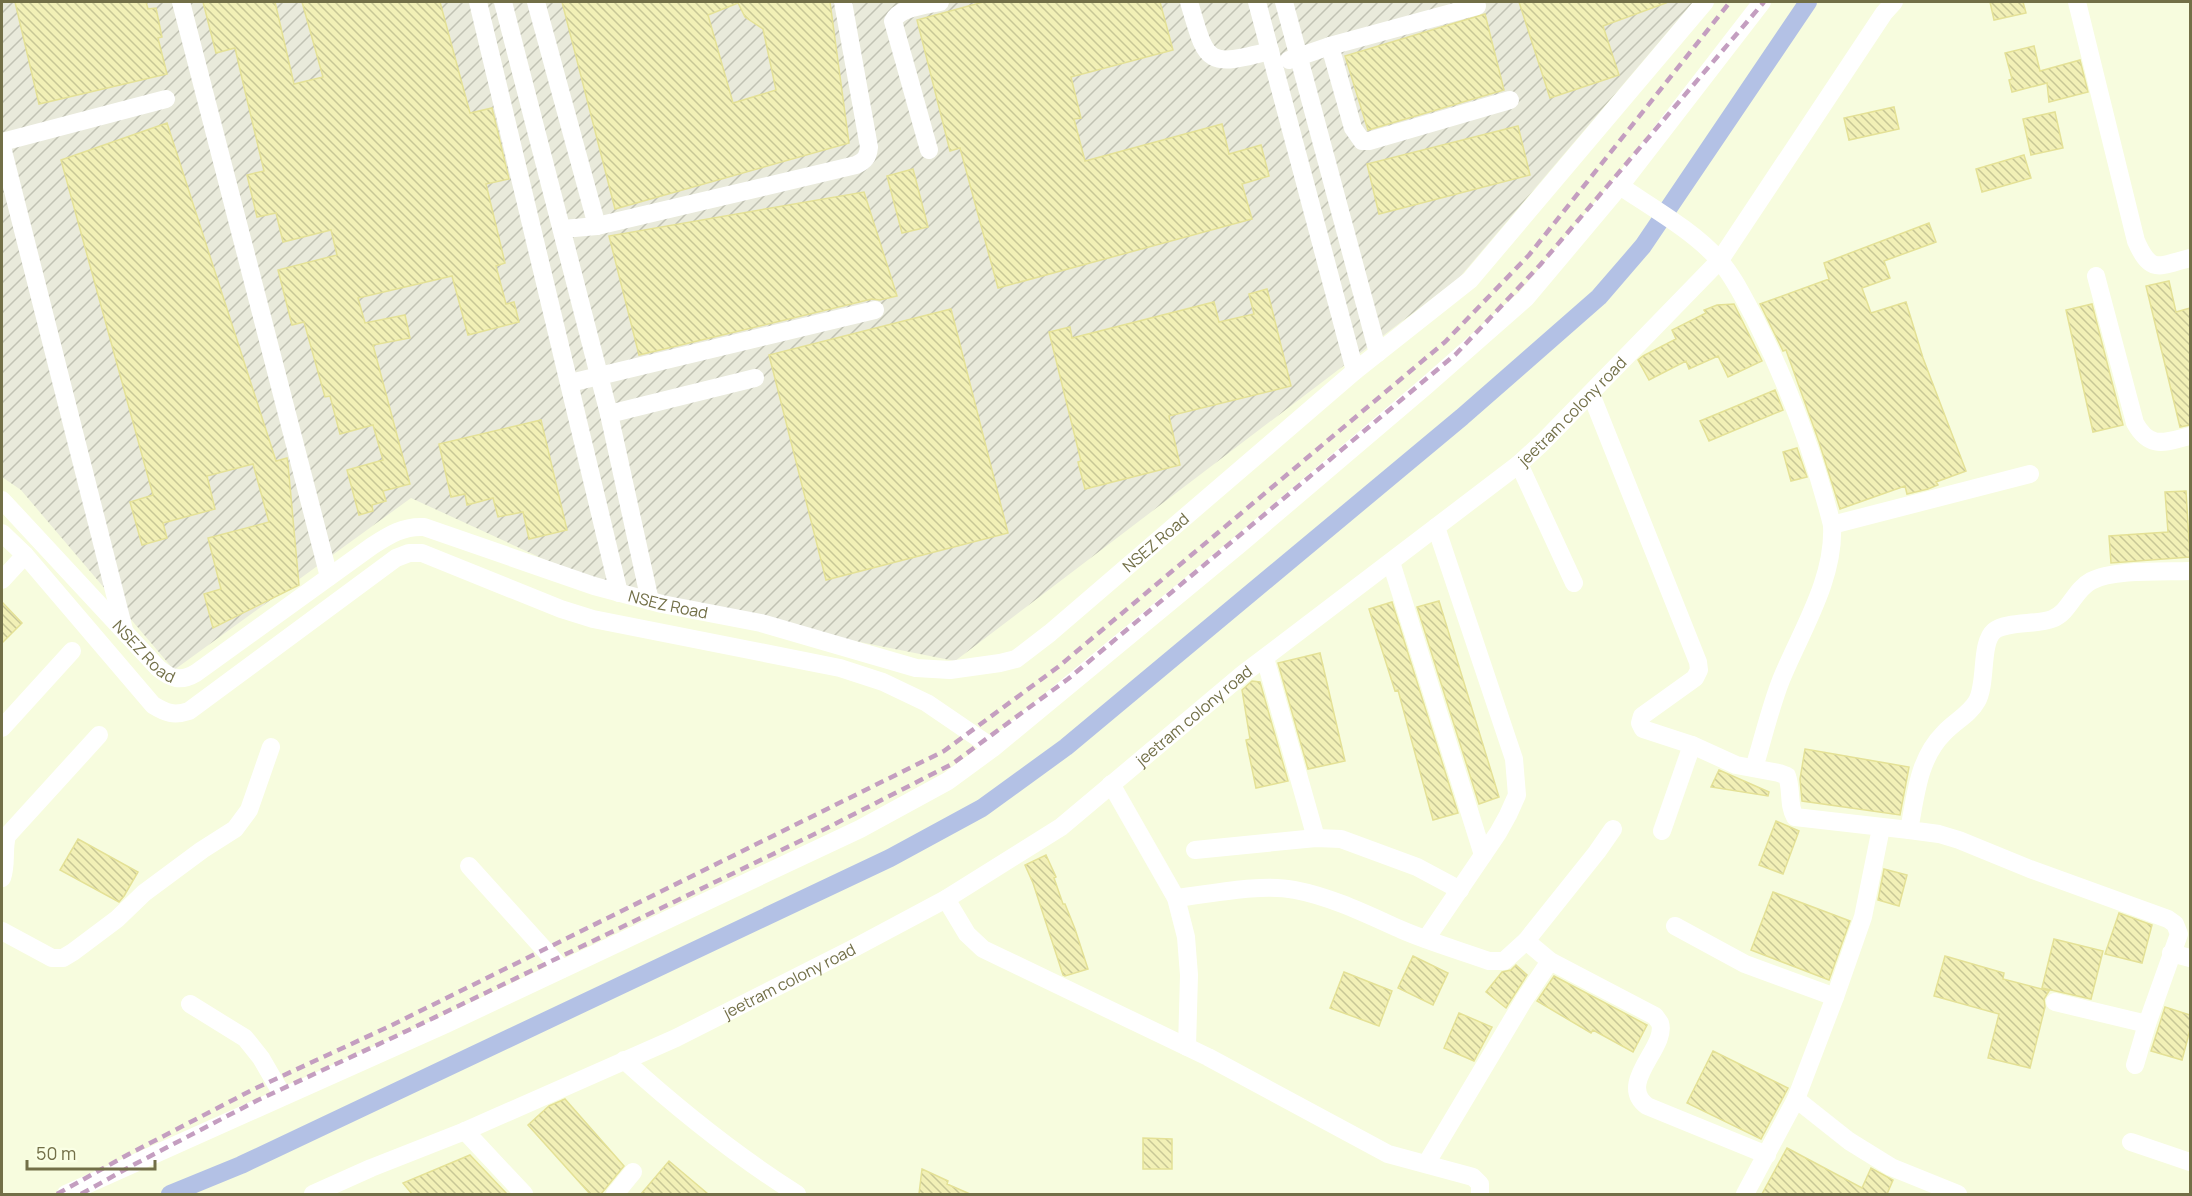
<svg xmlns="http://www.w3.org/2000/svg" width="2192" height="1196" font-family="Manrope,sans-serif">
  <defs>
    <pattern id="industrial-furrows" width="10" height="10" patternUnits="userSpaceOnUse" patternTransform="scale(1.5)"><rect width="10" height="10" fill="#e9eadb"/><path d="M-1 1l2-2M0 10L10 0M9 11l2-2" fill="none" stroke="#c1c2b3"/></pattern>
    <pattern id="building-back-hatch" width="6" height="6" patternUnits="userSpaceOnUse" patternTransform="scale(1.5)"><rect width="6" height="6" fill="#f2f0b6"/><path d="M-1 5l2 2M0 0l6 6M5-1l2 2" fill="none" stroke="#c8c796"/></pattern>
  </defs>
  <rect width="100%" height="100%" fill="#f7fcde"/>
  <path fill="url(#industrial-furrows)" d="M2,2H1693L1459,278L955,661L760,622L587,579L411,498L174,670L21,490L2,477Z"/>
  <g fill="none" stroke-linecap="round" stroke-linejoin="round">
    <path stroke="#b3c1e5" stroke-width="18" d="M170,1194L241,1165L890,858L982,808L1066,747L1462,417L1599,297L1643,246L1808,2"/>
  </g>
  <path fill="url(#building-back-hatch)" stroke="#e4e196" stroke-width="1.5" fill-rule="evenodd" d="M15,2H146L148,9L156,8L162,37L158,38L167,74L39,104Z
    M203,2H275L294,84L323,77L302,2H440L470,113L492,108L509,179L486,184L505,263L496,266L506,304L514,302L519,322L468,335L452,276L358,298L365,323L405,315L410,338L373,345L410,484L383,491L386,501L372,505L373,511L359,515L347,470L383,460L373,425L340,434L330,396L325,397L304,322L292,325L278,270L337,255L331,230L283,242L276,213L257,217L247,175L264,171L244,87L235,48L216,53Z
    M562,2H830L849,143L615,209ZM738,3L745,17L763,29L776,90L733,103L708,15Z
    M983,2H1160L1173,50L1071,77L1081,118L1074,119L1085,161L1222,124L1229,154L1261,145L1269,176L1242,184L1252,219L998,288L960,148L950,151L917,20Z
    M1519,2H1665L1666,3L1603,26L1619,75L1550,98Z
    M1990,2H2023L2026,13L1994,20Z
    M1485,14L1504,90L1368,130L1345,56Z
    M2034,46L2040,71L2080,60L2088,92L2049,102L2047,83L2012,92L2009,80L2012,79L2005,53Z
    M1894,107L1899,129L1849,140L1844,118Z
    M2055,112L2063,148L2031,155L2023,119Z
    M167,123L276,461L287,458L288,464L299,585L213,628L204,594L221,589L208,538L269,522L253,464L207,476L215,509L163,523L167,538L142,545L130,502L153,495L61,160Z
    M1518,126L1530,175L1379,214L1367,164Z
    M2024,155L2031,178L1982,192L1976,169Z
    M913,169L928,227L902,233L887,176Z
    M864,192L897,296L880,300L872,299L639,355L609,236Z
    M1929,223L1936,242L1884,261L1890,278L1862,288L1871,313L1906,302L1923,358L1966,471L1936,482L1938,485L1928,489L1907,494L1905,486L1840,509L1819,442L1786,350L1783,351L1760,304L1829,279L1824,263Z
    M2169,281L2176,312L2190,308V425L2180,427L2146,286Z
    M1267,289L1291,386L1169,416L1180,465L1085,489L1078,462L1081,461L1049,332L1070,327L1072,338L1214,302L1219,322L1254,314L1249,294Z
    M1734,304L1762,361L1728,377L1718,356L1689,369L1686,361L1649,380L1638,360L1643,356L1676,339L1672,330L1706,313L1704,310L1717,305Z
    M2092,304L2123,425L2093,432L2066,310Z
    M951,309L1008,533L826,580L769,355Z
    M1775,390L1783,410L1709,441L1700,421Z
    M541,420L567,530L529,539L523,512L498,517L493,498L467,505L465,494L451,497L439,444Z
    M1797,448L1807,477L1791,481L1783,452Z
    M2186,491L2190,557L2111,563L2109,536L2168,532L2165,492Z
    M1439,601L1499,797L1479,804L1417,607Z
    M2,602L22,623L2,643Z
    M1392,602L1458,813L1433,820L1398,690L1395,691L1369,609Z
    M1320,653L1345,761L1308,769L1278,663Z
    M1252,681L1260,682L1288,781L1256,788L1246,740L1250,739L1242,690Z
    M1805,749L1909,767L1900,815L1802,801L1800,779Z
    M1719,770L1769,792L1768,796L1711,787Z
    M1776,821L1799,831L1783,874L1759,865Z
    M78,839L138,872L124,896L119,902L60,870Z
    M1046,855L1056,877L1054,878L1063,904H1065L1075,929L1088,969L1065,976L1063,975L1033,883L1025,865Z
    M1884,869L1907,875L1899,906L1878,900Z
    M1773,892L1850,921L1829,980L1751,950Z
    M2119,913L2152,925L2142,963L2105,954Z
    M2054,939L2103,951L2091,999L2042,988Z
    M1413,956L1448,973L1433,1005L1398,988Z
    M1945,956L2004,973L2003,979L2049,991L2044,999L2045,1007L2030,1068L1988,1058L1999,1014L1934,996Z
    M1516,965L1527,975L1506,1008L1486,992L1502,972L1511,970Z
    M1344,972L1392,991L1379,1026L1330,1008Z
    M1554,976L1647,1025L1633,1052L1593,1030L1591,1033L1537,1001Z
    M2165,1007L2190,1015V1030L2182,1060L2151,1051Z
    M1459,1013L1492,1027L1474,1061L1444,1048Z
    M1713,1051L1788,1088L1761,1139L1687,1103Z
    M565,1099L624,1166L601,1194H590L528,1125L549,1106Z
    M1143,1138L1172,1139V1169H1143Z
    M1787,1148L1862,1188L1871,1168L1893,1180L1887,1194H1762Z
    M470,1155L507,1194H412L403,1183Z
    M669,1161L708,1194H641Z
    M922,1169L948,1181L947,1184L970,1194H919Z"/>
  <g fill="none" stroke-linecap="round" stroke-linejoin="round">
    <g stroke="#fff" stroke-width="18">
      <path d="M181,2L329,577"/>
      <path d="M478,2L619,593"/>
      <path d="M503,2L609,414L650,601"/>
      <path d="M536,2L597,226"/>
      <path d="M1189,2C1207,63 1205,68 1270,51"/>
      <path d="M1257,2L1355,371"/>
      <path d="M1284,2L1378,353"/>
      <path d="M2077,2L2136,241C2151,275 2159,266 2190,258"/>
      <path d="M1330,46L1353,128L1362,141H1369L1510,100"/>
      <path d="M1289,60L1330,46L1477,6"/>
      <path d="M2,142L166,99"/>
      <path d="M2,147L124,630"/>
      <path d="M929,150L893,21C899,7 926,5 940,2"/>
      <path d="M1620,186C1651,207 1695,232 1719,260C1734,277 1744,299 1755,319C1788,384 1814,454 1832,525"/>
      <path d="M563,229L597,226L856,165C865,161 868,157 869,147L843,2"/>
      <path d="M2096,276L2135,423C2150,450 2165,442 2190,436"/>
      <path d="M570,383L875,310"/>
      <path d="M1591,394L1698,662L1699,670L1695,678L1642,716L1640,723L1643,729L1692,745L1736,765L1779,773L1787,776C1792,790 1788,805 1795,817L1909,830"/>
      <path d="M609,414L755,378"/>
      <path d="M1519,464L1574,583"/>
      <path id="s1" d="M2,500L158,668C171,679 181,682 196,673L372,546C389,535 403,526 424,527L594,586L662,604L761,623L916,668L950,670L1000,663L1016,659L1050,633L1355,371L1470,280L1705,2"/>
      <path d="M2,533L25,555L153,705C166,713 174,716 189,711L396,558L409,553H422L561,609L593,619L840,668L883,682L927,703L993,748"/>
      <path d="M1391,562L1483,855"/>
      <path d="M2,580L25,555"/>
      <path d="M1265,658L1316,838"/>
      <path d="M2,728L72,651"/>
      <path d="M1754,768C1763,739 1770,708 1781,680C1801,631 1835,579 1832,525L2030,474"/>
      <path d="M1111,784L1176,898L1186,937L1189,975L1187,1047"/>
      <path d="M1662,831L1692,745"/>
      <path d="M1195,850L1316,838L1341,839L1417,867L1460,890"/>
      <path d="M469,866L562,969"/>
      <path d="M2,878C7,864 3,850 7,836L99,735"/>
      <path d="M1176,898C1212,894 1260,883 1295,890C1332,897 1368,915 1402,930C1430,942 1461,951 1489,961H1504L1526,941L1550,961L1655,1016C1655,1016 1660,1023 1660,1023C1668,1047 1616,1083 1647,1106L1767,1155"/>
      <path d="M946,899L967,934L983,949L1208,1057L1388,1154L1473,1177L1480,1184V1194"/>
      <path d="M1675,926L1745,964L1835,997"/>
      <path d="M2,931L52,958H63L73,952L117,919L144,893L202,850L235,829L249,810L271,747"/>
      <path d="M1426,939L1498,833L1508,815L1517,795L1514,759L1436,527"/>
      <path d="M1526,941L1597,852L1613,829"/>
      <path d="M2171,953L2190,958"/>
      <path d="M2055,1002L2147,1024"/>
      <path d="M190,1004L245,1038L261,1058L283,1096"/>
      <path d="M624,1060C678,1109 735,1155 797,1194"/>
      <path d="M2135,1065L2147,1024L2179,934L2175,924L2168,919L2030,869L1959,840L1939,834L1909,830C1916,795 1918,759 1944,733C1954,722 1970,714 1977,701C1987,683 1980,643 1994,631C2006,621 2037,625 2052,619C2070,612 2074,590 2091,581C2113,569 2165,572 2190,571"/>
      <path d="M1796,1099L1849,1141L1891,1167L1958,1194"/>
      <path d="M465,1131L524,1194"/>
      <path d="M2131,1142L2190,1162"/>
      <path d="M1426,1164L1524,1000L1550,961"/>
      <path d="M66,1194L446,1024L860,829L948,781L993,748L1240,544L1426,386L1526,298L1620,186L1762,2"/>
      <path id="s2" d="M313,1194L371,1168L465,1131L676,1038L856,947L946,899L1061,827L1243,674L1519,464L1543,442L1720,260L1884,13L1894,2"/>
      <path d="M615,1194L633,1172"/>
      <path d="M1745,1194L1796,1099L1835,997L1863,917L1881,828"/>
    </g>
    <path stroke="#c49ec0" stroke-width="4.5" stroke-dasharray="9 6" stroke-linecap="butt" d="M57,1194L129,1154L254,1089L388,1027L944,751L1058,667L1445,342L1529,255L1730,2
      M81,1194L135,1164L258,1100L392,1038L825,829L952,764L1068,679L1456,354L1540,265L1764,2"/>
  </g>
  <g text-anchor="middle" stroke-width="5" stroke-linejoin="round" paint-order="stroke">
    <g font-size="16" fill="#726f47" stroke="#faffe4">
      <text dy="6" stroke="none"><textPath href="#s2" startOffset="1494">jeetram colony road</textPath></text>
      <text dy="6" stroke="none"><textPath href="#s1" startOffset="1340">NSEZ Road</textPath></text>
      <text dy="6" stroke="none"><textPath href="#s1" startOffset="801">NSEZ Road</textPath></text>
      <text dy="6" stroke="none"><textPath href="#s1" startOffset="208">NSEZ Road</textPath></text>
      <text dy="6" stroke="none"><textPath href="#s2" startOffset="1008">jeetram colony road</textPath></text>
      <text dy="6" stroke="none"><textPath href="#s2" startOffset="522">jeetram colony road</textPath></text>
    </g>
  </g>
  <rect width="2192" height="1196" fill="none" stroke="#726f47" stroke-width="6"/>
  <path d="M27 1160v9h128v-9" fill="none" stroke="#726f47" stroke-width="3"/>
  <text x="36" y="1160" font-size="18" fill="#726f47" stroke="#faffe4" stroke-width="4.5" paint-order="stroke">50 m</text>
</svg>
